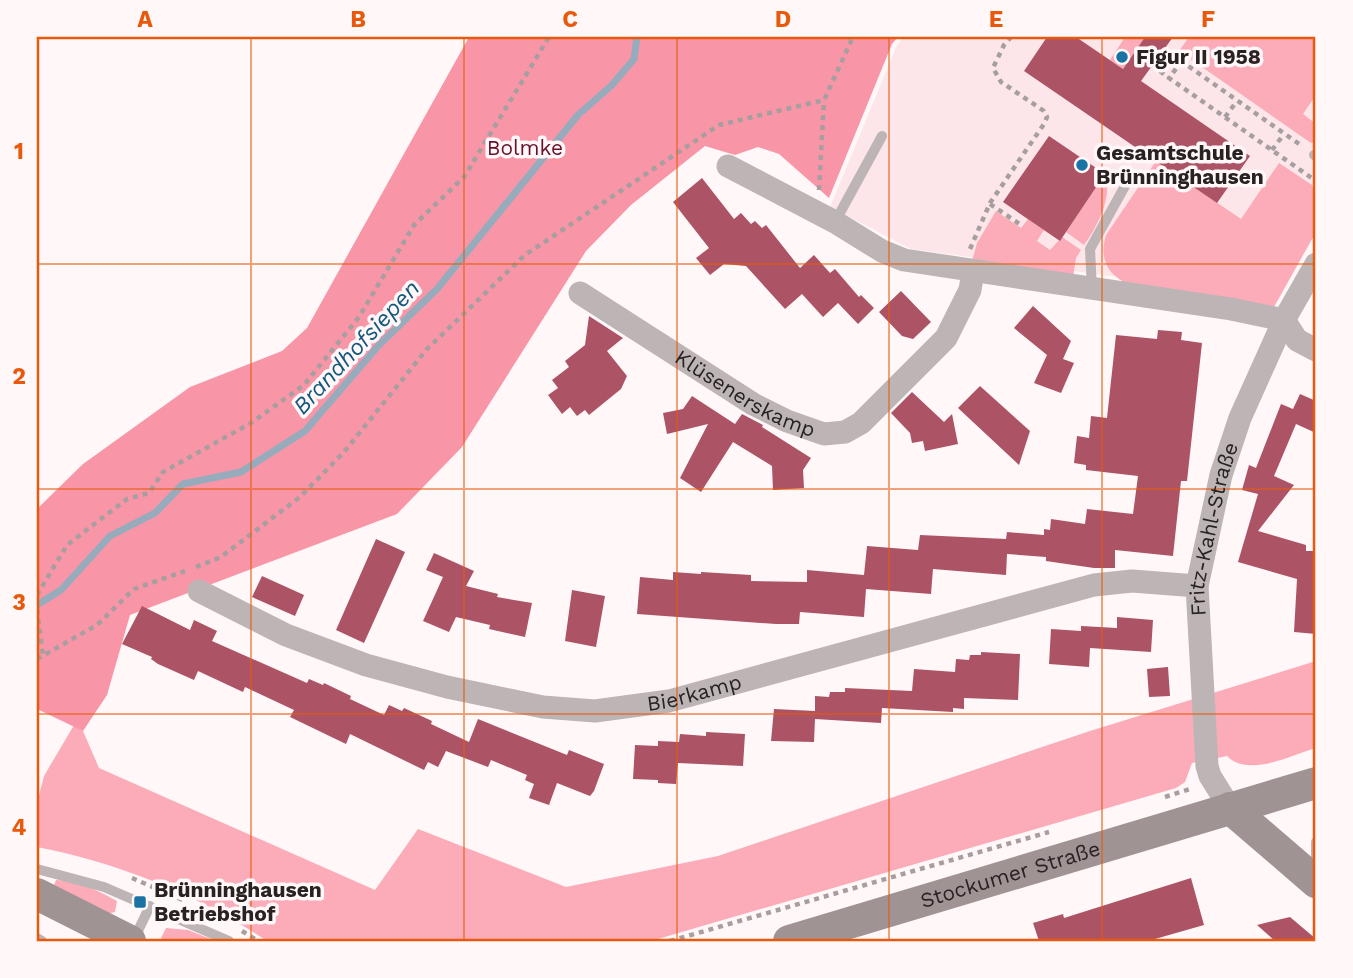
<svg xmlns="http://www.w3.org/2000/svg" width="1353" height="978" font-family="'Work Sans',sans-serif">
  <rect width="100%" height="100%" fill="#fff7f8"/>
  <path fill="#fde6e9" d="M904,37H1316V219L1266,297L911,249L830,207L897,45Z"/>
  <path fill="#fcabb8" d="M1125,37H1145L1123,69L1110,60Z
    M1189,37H1316V95L1303,114L1316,124V142L1311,143L1179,51Z
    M1156,161L1241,219L1279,163L1312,185L1316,198V232L1274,307L1129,285C1107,274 1099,259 1106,235Z
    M1105,174C1113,197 1097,227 1084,245L1066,232Z
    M996,211L1021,228L1028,219L1044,230L1037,241L1050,250L1062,237L1081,250L1076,258L1073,277L972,261L977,243Z
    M1316,661V748C1291,755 1248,778 1227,756L1192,763L1185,782L1176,788L651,941H267C198,895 119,863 37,847V803L44,776L74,725L83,731L99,768L375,890L418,829L566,887L718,856L1090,731Z
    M56,880C77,880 99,891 117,901L115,912L107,914L54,885Z
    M166,928L188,930L216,941H163L161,938Z"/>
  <path fill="#f896a7" d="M469,37H898L892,44L829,198L779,154L758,147L735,155L705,146L631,205L586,251L462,447L397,514L130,615L107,695L83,731L37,709V509L83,464L190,387L282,351L307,328Z"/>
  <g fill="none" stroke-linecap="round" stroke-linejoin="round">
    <path stroke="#96abbc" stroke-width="7" d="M37,605L61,590L110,536L155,513L183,484L241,472L305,431L379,345L437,289L578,115L612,85L634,59L637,37"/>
  </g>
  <path fill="#ad5366" d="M1047,37H1076L1123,69L1145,37H1173L1141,81L1250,156L1217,203L1024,71Z
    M1049,136L1105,174L1060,241L1003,202Z
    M702,178L734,219L741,213L751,224L755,221L762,228L766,225L800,268L814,255L830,273L835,269L859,297L861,295L874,308L858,324L838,303L823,317L802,294L785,309L746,266L724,264L710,275L696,258L709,248L673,202Z
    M901,291L931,322L913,339L902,336L879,312Z
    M1033,306L1071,341L1063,359L1074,363L1061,393L1034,383L1047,355L1014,328Z
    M589,316L623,338L607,351L627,376L621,389L589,415L585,410L577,416L570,407L562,414L548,395L558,388L552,380L569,367L565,361L585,345Z
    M1158,330L1182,332L1181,340L1202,343L1187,481H1181L1173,556L1115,550V568H1094L1046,561V557L1007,554L1006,575L933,569L931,594L866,589L864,617L800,612L799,624H776L637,614L640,577L673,580V572L701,574V572L751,575V581L807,582V570L864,575L867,546L918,550L920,535L1006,539L1007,532L1044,535V529L1050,530L1051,519L1085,524L1087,509L1133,514L1138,476L1086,470V465L1074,463L1077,436L1089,438L1091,416L1107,418L1116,335L1157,339Z
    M980,386L1030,431L1019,465L958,408Z
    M912,392L944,422L952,414L958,444L925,451L923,441L912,443L910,433L891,413Z
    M1300,394L1316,401V433L1296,424L1274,476L1294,485L1258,531L1306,545V551H1316V634L1294,632L1297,579L1238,562L1258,494L1242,490L1249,465L1256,468L1281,404L1293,409Z
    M692,396L735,424L742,414L763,425L762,427L811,458L803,470L804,488L773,490L772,466L733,442L701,492L680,478L708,424L667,434L663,413L683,409Z
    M376,539L405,552L364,643L336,630Z
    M434,553L474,571L466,586L498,594L497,597L532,603L525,637L489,629L490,625L456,617L449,632L423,621L443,577L426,570Z
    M262,576L304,595L295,616L252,597Z
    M572,590L605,596L596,647L565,641Z
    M142,606L190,630L194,620L217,631L212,641L307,683L309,679L323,685L324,683L351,696L350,699L384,715L389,705L402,711L404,708L432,721L431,724L469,742L478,719L567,755L569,750L604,764L594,791L590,796L557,783L549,805L529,798L534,784L525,780L527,775L491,760L488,767L446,751L438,767L428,762L424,770L350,734L346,744L290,717L294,710L245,687L243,692L198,671L194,680L158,664L151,659L152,657L122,644Z
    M1117,617L1153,620L1151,652L1090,648L1089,667L1049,664L1051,629L1081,631V626L1117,628Z
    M981,652L1020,654L1018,700L964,698V709L953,708V712L882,708L881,723L815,719L814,742L771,741L774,709L815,711V696L829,697L830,692H845V688L912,691L914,669L955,672L956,659L969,660L970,655H981Z
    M1168,667L1170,696L1149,697L1147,669Z
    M706,732L745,734L743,766L678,763L676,784L658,783V780L633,779L635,745L658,746V741L679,742L680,734L706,736Z
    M1191,878L1204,925L1148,941H1039L1033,923L1063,914L1064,918Z
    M1290,917L1316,939V941H1275L1257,925Z"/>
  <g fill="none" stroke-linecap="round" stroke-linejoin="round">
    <path stroke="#a69e9f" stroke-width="4.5" stroke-dasharray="5 5" stroke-linecap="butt" d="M1164,49L1302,146
      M1182,61L1169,78L1316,181
      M1152,65L1169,78
      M1225,117L1237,101
      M1272,150L1284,134
      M819,190L824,100
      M990,204L1021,225
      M970,249L990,203L1044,124L1047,117L1044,111L1001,82L993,68L1004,45L1011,37
      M196,567L221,557L300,497L344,452L427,349L525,255L719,125L824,100L853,37
      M37,595L67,545L127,499L149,493L163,472L251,423L304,385L359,317L414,225L464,177L549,37
      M37,609L43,656
      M37,659L97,625L134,589L185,571
      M1165,797L1193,788
      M132,878L185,901
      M242,931L258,941
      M670,941L1049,832"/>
    <path stroke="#bdb4b5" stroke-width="10" d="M1314,155L1316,156
      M835,222L882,136
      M1092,289L1090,249L1125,186
      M1316,842V858
      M37,869L104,887L229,941
      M37,938L42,941
      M134,939L150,906"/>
    <g stroke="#bdb4b5" stroke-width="23">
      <path d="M728,166L835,222L882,251L904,260L1231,309L1284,320L1297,340L1316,350"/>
      <path id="s1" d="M580,293L753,404L787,421L824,434L845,432L861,423L946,338L970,290L973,271"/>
      <path id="s2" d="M199,591L286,635L366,665L447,687L543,707L595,711L669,701L1094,585L1132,581L1197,586"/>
      <path id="s3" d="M1230,808L1210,776L1207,766L1197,586L1221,475L1240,418L1284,320L1316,264"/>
    </g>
    <g stroke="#9f9394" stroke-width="32">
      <path d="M1230,808L1316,882"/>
      <path d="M37,894L130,941"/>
      <path id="s4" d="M789,941L1316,783"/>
    </g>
  </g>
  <path fill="none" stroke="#e8590c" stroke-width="2" stroke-opacity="0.55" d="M251,37V941M464,37V941M677,37V941M889,37V941M1102,37V941M37,264H1316M37,489H1316M37,714H1316"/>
  <g fill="#1a73a2" stroke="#fff7f8" stroke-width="2.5">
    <circle cx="1122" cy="57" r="7"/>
    <circle cx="1082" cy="165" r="7"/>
    <rect x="133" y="895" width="14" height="14" rx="3.5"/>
  </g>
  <g text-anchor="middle" stroke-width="7" stroke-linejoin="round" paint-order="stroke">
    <g font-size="21" font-weight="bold" fill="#292223" stroke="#fff7f8" text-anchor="start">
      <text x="1136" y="64">Figur II 1958</text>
      <text x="1096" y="160">Gesamtschule<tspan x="1096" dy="24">Brünninghausen</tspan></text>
      <text x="154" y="897">Brünninghausen<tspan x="154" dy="24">Betriebshof</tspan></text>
    </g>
    <g font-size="21" fill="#67112c" stroke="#fff7f8">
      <text x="525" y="155">Bolmke</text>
    </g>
    <g font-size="21" fill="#292223" stroke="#fff7f8">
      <text dy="7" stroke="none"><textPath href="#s1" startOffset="194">Klüsenerskamp</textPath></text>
      <text dy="7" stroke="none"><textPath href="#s3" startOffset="287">Fritz-Kahl-Straße</textPath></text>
      <text dy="7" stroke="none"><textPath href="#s2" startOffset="518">Bierkamp</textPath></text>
      <text dy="7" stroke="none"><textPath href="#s4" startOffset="231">Stockumer Straße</textPath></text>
    </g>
    <g font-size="23" font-style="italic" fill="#12587d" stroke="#fff7f8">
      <text transform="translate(356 347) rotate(-47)" y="8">Brandhofsiepen</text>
    </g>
  </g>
  <rect width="1353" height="978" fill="none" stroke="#fff7f8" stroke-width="77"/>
  <rect x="38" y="38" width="1276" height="902" fill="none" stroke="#e8590c" stroke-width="2.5"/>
  <g font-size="23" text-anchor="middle" font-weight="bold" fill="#e8590c">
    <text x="145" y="27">A</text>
    <text x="358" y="27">B</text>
    <text x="570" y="27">C</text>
    <text x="783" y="27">D</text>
    <text x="996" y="27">E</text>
    <text x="1208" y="27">F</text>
    <text x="19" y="159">1</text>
    <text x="19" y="384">2</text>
    <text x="19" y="610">3</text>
    <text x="19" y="835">4</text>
  </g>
</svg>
